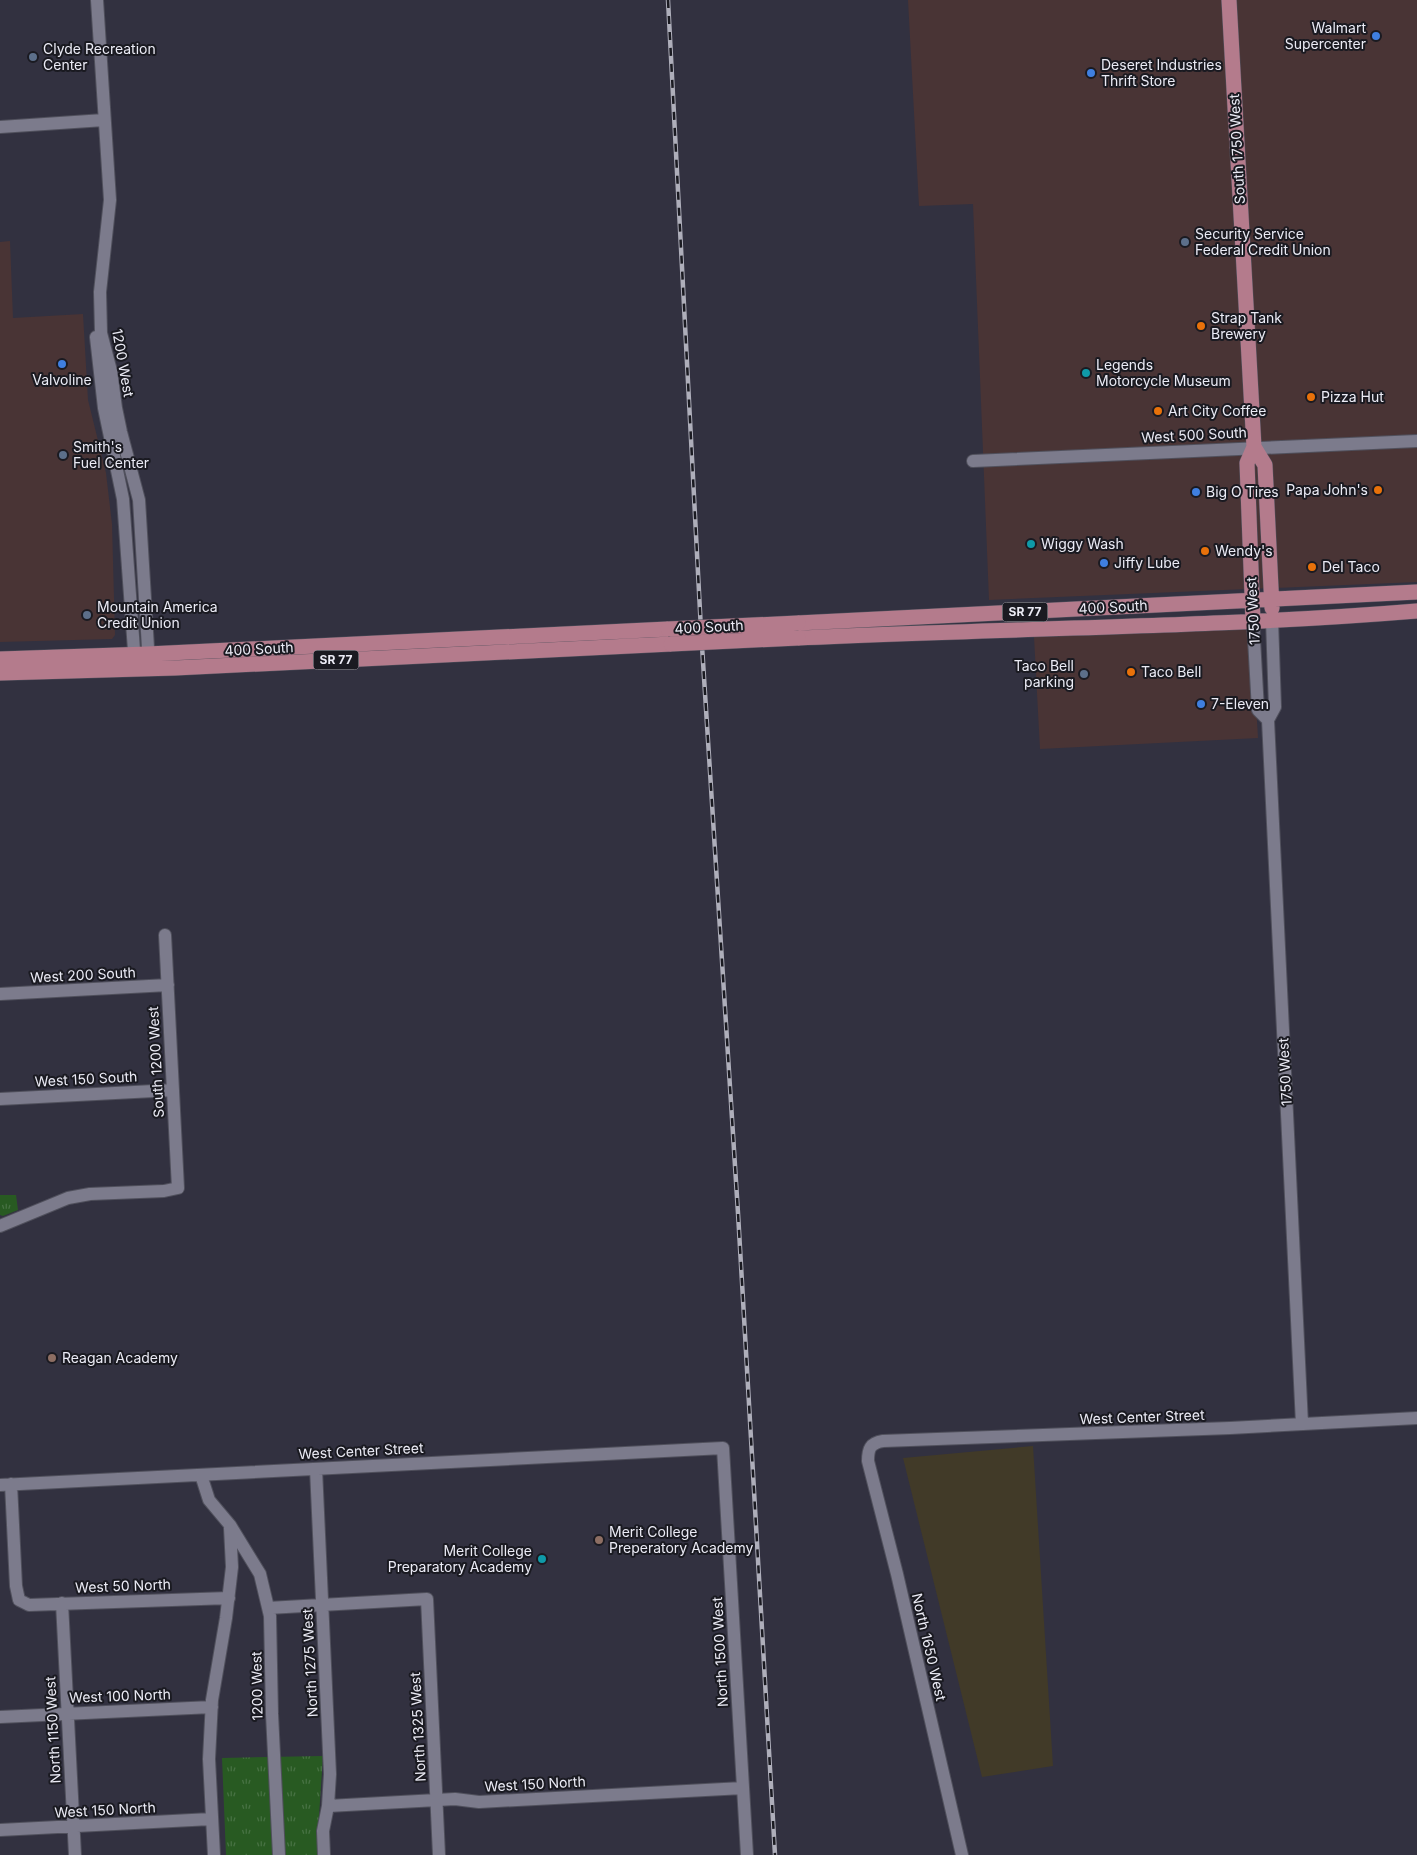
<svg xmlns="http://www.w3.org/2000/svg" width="1417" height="1855" font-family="Inter,sans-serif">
  <defs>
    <pattern id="park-tufts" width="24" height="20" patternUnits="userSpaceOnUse" patternTransform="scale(1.25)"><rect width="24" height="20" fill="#285a22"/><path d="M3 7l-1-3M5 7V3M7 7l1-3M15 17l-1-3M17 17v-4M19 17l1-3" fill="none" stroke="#477243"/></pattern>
  </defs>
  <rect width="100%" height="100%" fill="#323140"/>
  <path fill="#493435" d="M908,0H1417V582L989,600L973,204L919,206Z
    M10,241L13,318L83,314L88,400L106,473L112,524L115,635L112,639L0,642V242Z
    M1245,629L1252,636L1258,738L1040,749L1034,637Z"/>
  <path fill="#413a28" d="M1033,1446L1053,1766L982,1777L903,1458Z"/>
  <path fill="url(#park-tufts)" d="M0,1195H16L18,1210L3,1216L0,1215Z
    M323,1756L318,1831L319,1855H226L222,1758Z"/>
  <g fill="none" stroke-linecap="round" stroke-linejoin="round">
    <g stroke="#50505c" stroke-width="14">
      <path id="minor" d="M97,0L110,200L100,292L101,333L111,371L116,408L121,432L139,500L149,664
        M0,127L104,120
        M96,337L104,408L123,499L135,664
        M973,461L1417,441
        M1272,620L1275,707L1268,720L1302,1424
        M1253,621L1258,710L1268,720
        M0,994L168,985
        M0,1099L173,1090
        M0,1226L68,1198L90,1194L164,1191L178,1188L165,935
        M316,1469L330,1774L328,1806L323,1831L324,1855
        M201,1475L209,1500L230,1525L260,1574L270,1616L272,1714L279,1855
        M11,1484L16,1586L19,1600L29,1605L229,1598
        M0,1485L723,1448L747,1855
        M62,1603L75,1855
        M268,1608L427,1599L439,1855
        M0,1717L212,1707
        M328,1806L455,1799L479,1802L743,1788
        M0,1830L211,1819
        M214,1855L209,1759L212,1700L226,1618L232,1567L230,1528
        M962,1855L897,1574L868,1461C868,1449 870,1443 883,1441L1230,1428L1417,1418"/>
    </g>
    <g stroke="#50505c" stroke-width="16">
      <path id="major" d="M1229,0L1254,447L1247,463L1253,621
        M1254,447L1265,465L1272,608
        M798,623L1417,592
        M798,638C1004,628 1211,628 1417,611
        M0,659L148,654L668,629
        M0,673L175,668L671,644"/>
    </g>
    <use href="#minor" stroke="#7c7b8c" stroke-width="12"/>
    <use href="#major" stroke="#b47b8c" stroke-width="15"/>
    <g stroke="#aeaeba" stroke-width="4.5">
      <path id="rail" d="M668,0L701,630L738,1213L775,1855"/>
    </g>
    <use href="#rail" stroke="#1a1a21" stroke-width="2.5" stroke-dasharray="8" stroke-linecap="butt"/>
    <g stroke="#50505c" stroke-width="16" stroke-linecap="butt">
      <path id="major-bridge" d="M668,629L798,623
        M671,644L798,638"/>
    </g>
    <use href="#major-bridge" stroke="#b47b8c" stroke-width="15"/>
  </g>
  <g fill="#3f7fe0" stroke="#1a1a21" stroke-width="2">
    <circle cx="1376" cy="36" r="5"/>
    <circle cx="1091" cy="73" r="5"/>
    <circle cx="62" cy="364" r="5"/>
    <circle cx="1196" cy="492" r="5"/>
    <circle cx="1104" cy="563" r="5"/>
    <circle cx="1201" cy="704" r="5"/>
  </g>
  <g fill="#5c6f8a" stroke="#1a1a21" stroke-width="2">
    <circle cx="33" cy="57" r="5"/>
    <circle cx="1185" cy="242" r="5"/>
    <circle cx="63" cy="455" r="5"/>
    <circle cx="87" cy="615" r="5"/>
    <circle cx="1084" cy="674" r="5"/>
  </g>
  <g fill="#e8710a" stroke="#1a1a21" stroke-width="2">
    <circle cx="1201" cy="326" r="5"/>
    <circle cx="1311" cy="397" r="5"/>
    <circle cx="1158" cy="411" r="5"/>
    <circle cx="1378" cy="490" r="5"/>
    <circle cx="1205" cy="551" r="5"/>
    <circle cx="1312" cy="567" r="5"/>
    <circle cx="1131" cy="672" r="5"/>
  </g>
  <g fill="#0f9aa8" stroke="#1a1a21" stroke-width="2">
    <circle cx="1086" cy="373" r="5"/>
    <circle cx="1031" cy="544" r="5"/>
    <circle cx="542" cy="1559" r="5"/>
  </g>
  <g fill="#8d6e63" stroke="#1a1a21" stroke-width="2">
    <circle cx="52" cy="1358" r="5"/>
    <circle cx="599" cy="1540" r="5"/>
  </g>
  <g text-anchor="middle" stroke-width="4" stroke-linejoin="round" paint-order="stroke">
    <g fill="#1a1a21" stroke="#acacb5" stroke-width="1">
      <rect x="1002.5" y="602.5" width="45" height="19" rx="4"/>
      <rect x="313.5" y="650.5" width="45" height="19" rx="4"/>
    </g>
    <g font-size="12" font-weight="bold" fill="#ebebf5">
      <text x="1025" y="616">SR 77</text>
      <text x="336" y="664">SR 77</text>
    </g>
    <g font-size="14" fill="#ebebf5" stroke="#1a1a21" text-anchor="start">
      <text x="1366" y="33" text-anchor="end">Walmart<tspan x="1366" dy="16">Supercenter</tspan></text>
      <text x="43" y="54">Clyde Recreation<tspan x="43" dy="16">Center</tspan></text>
      <text x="1101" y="70">Deseret Industries<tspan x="1101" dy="16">Thrift Store</tspan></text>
      <text x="1195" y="239">Security Service<tspan x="1195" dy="16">Federal Credit Union</tspan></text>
      <text x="1211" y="323">Strap Tank<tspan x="1211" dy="16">Brewery</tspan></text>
      <text x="1096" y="370">Legends<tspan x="1096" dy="16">Motorcycle Museum</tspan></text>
      <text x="62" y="385" text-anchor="middle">Valvoline</text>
      <text x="1321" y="402">Pizza Hut</text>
      <text x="1168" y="416">Art City Coffee</text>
      <text x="73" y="452">Smith's<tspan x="73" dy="16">Fuel Center</tspan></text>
      <text x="1368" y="495" text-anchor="end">Papa John's</text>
      <text x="1206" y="497">Big O Tires</text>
      <text x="1041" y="549">Wiggy Wash</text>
      <text x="1215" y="556">Wendy's</text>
      <text x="1114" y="568">Jiffy Lube</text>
      <text x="1322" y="572">Del Taco</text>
      <text x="97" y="612">Mountain America<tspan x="97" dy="16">Credit Union</tspan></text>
      <text x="1074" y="671" text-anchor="end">Taco Bell<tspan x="1074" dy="16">parking</tspan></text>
      <text x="1141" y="677">Taco Bell</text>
      <text x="1211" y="709">7-Eleven</text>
      <text x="62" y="1363">Reagan Academy</text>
      <text x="609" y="1537">Merit College<tspan x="609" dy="16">Preperatory Academy</tspan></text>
      <text x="532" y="1556" text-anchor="end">Merit College<tspan x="532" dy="16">Preparatory Academy</tspan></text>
    </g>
    <g font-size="14" fill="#ebebf5" stroke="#1a1a21">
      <text transform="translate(1237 149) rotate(-93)" y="5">South 1750 West</text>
      <text transform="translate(123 363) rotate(80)" y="5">1200 West</text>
      <text transform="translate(1194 435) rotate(-3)" y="5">West 500 South</text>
      <text transform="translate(1113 607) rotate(-3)" y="5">400 South</text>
      <text transform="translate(1253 611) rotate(-93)" y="5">1750 West</text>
      <text transform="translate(709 627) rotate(-3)" y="5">400 South</text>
      <text transform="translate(259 649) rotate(-3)" y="5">400 South</text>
      <text transform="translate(83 975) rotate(-3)" y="5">West 200 South</text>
      <text transform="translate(156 1062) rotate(-93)" y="5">South 1200 West</text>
      <text transform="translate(1285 1072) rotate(-93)" y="5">1750 West</text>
      <text transform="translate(86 1079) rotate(-3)" y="5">West 150 South</text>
      <text transform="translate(1142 1417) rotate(-2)" y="5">West Center Street</text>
      <text transform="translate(361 1451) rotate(-3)" y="5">West Center Street</text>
      <text transform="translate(123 1586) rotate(-2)" y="5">West 50 North</text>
      <text transform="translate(929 1647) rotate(77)" y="5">North 1650 West</text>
      <text transform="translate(720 1652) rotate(-93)" y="5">North 1500 West</text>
      <text transform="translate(310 1663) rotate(-93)" y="5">North 1275 West</text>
      <text transform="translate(257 1686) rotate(-91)" y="5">1200 West</text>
      <text transform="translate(120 1696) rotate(-2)" y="5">West 100 North</text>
      <text transform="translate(418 1727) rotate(-93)" y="5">North 1325 West</text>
      <text transform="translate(53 1730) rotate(-93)" y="5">North 1150 West</text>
      <text transform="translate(535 1784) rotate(-3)" y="5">West 150 North</text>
      <text transform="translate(105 1810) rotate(-3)" y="5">West 150 North</text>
    </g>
  </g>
</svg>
